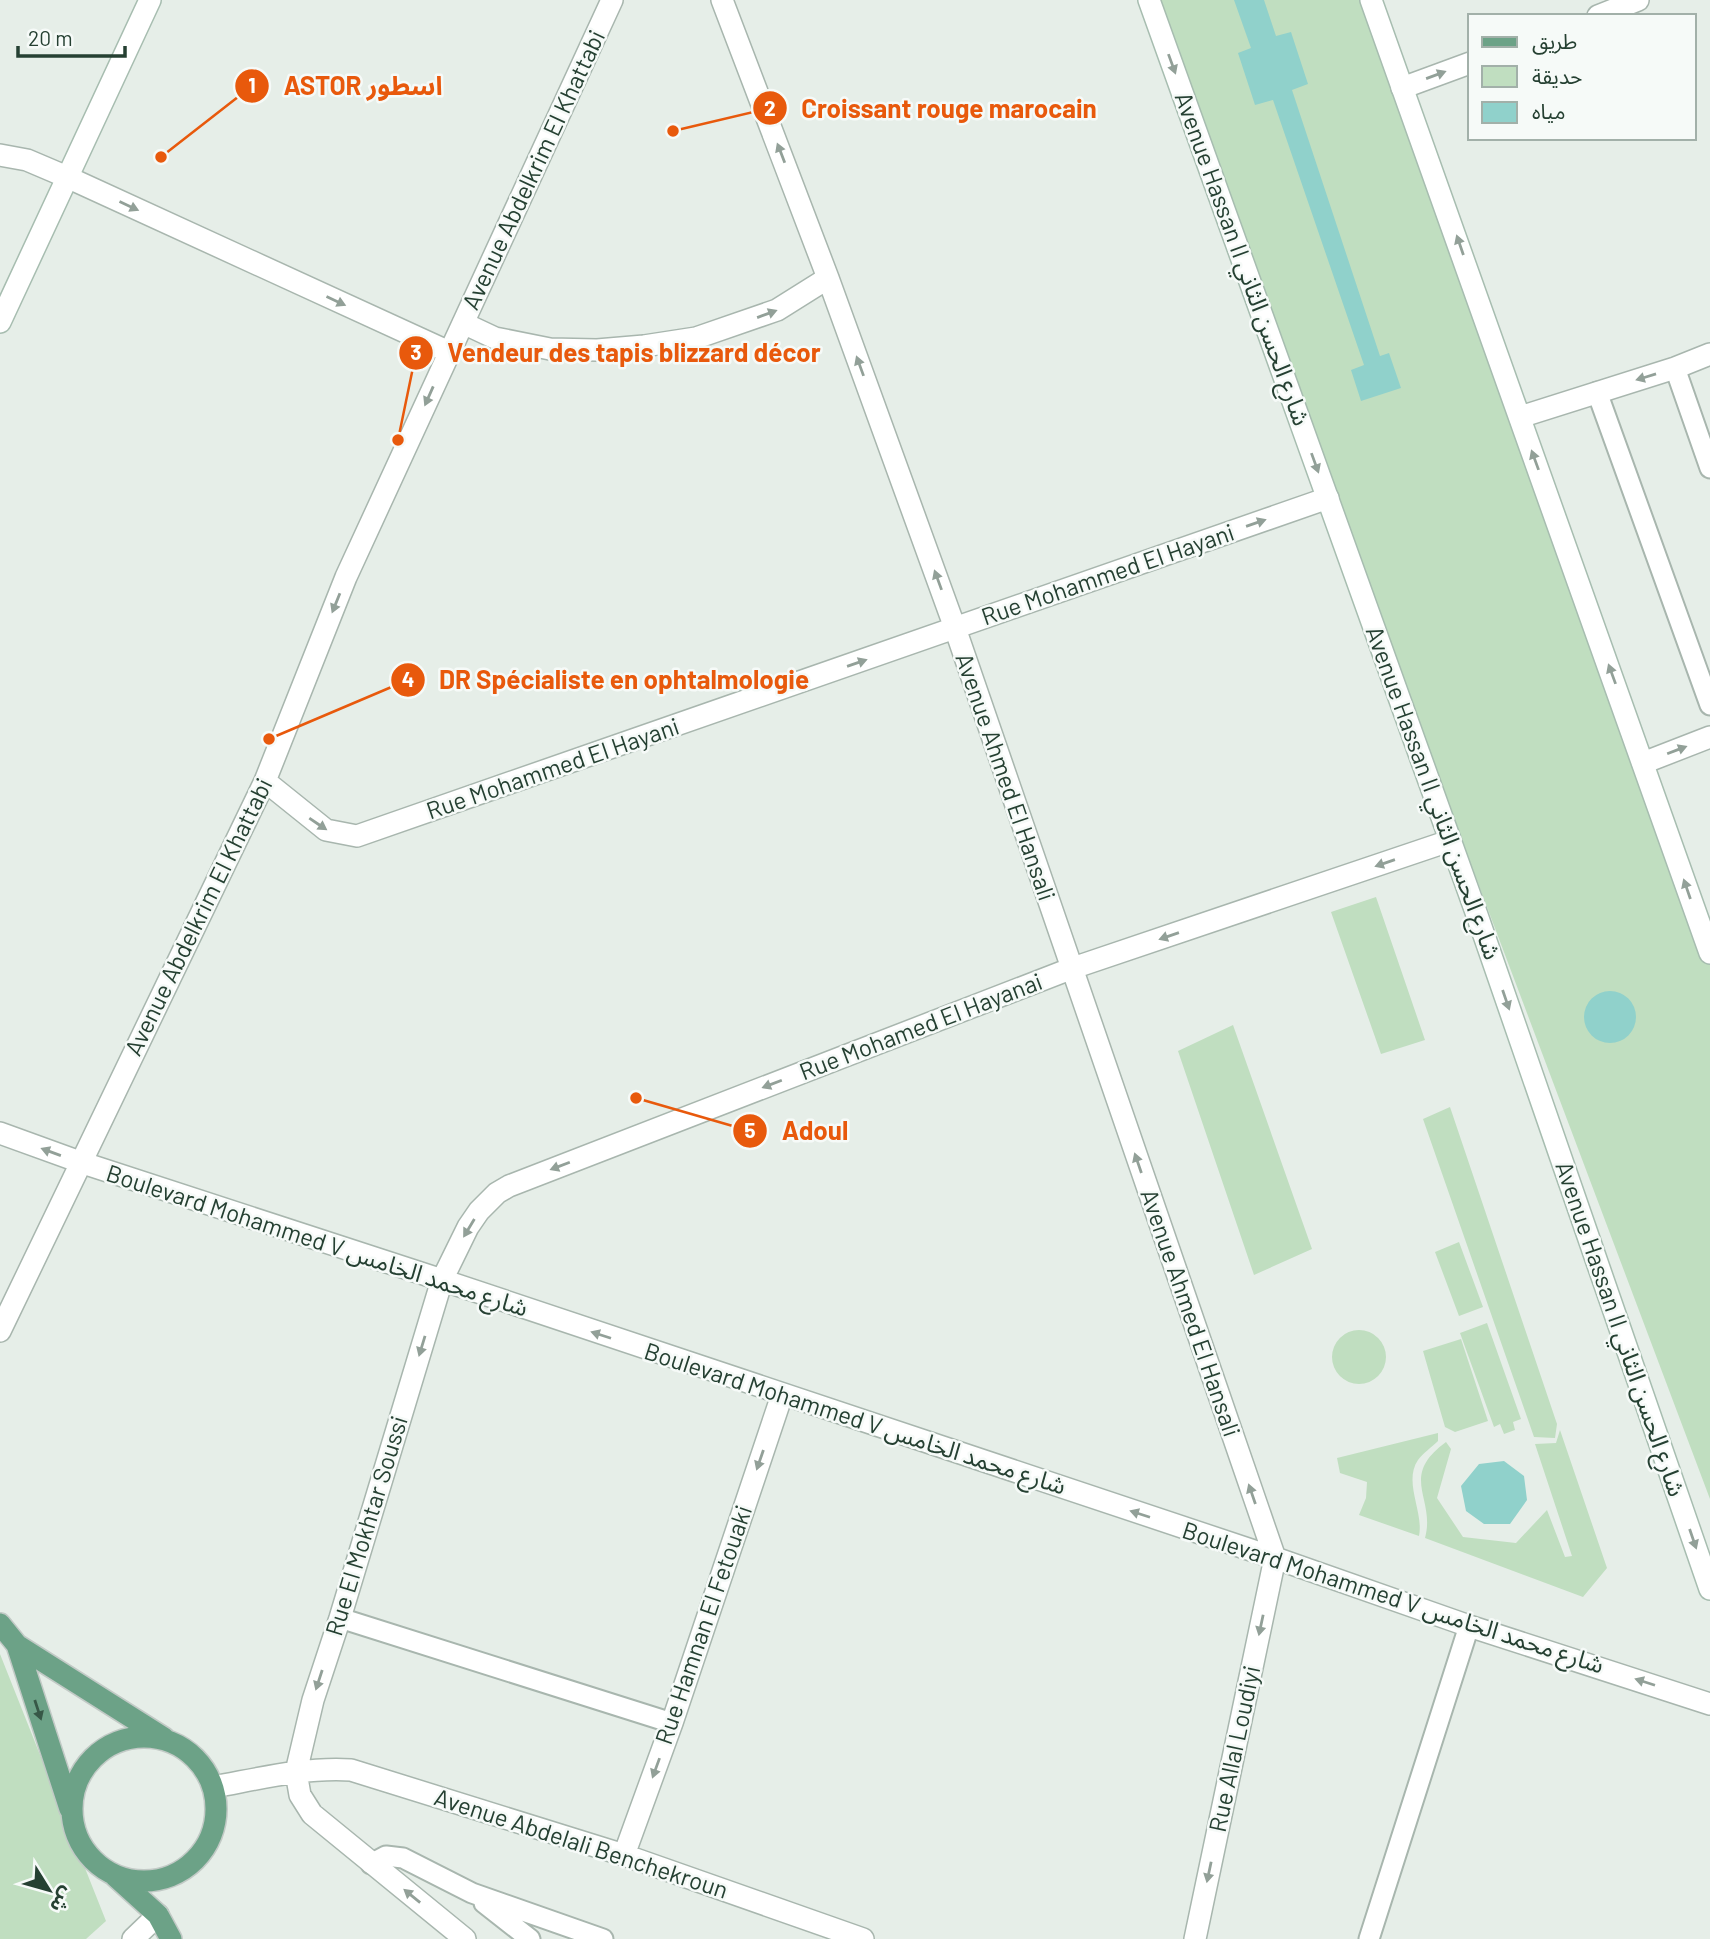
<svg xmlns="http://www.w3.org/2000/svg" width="1710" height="1939" font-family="Barlow,'Noto Sans Arabic',sans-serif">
  <rect width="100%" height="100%" fill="#e6eee8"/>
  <path fill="#c0dec0" d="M1151,0H1368L1710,956V1499L1232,230Z
    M1376,897L1425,1040L1381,1054L1331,912Z
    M1233,1025L1312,1249L1254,1275L1178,1051Z
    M1450,1107L1557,1424L1555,1438L1534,1437L1423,1119Z
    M1459,1242L1483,1307L1459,1316L1435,1252Z
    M1487,1323L1521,1419L1513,1422L1515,1430L1504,1434L1500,1424L1494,1427L1460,1333Z
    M1332 1357a27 27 0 1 1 54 0a27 27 0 1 1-54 0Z
    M1461,1339L1488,1421L1455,1432L1445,1427L1423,1351Z
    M1560,1430L1607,1568L1583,1597L1425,1538C1436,1498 1398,1477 1446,1442L1451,1449L1437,1498L1463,1537L1516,1543L1547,1510L1565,1557L1572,1556L1535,1444L1556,1443Z
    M1438,1433V1441C1432,1447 1423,1453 1418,1460C1403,1482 1424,1512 1419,1536L1359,1515L1366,1498L1367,1482L1340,1473L1337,1458Z
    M0,1654L106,1921L86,1939H0Z"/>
  <path fill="#90d1cb" d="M1234,0H1264L1276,36L1291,32L1308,84L1292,90L1380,356L1389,353L1401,388L1361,401L1351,370L1364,365L1273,100L1255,105L1238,53L1251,48Z
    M1584 1017a26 26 0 1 1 52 0a26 26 0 1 1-52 0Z
    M1504,1461L1524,1476L1527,1500L1510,1524H1484L1466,1511L1461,1486L1479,1464Z"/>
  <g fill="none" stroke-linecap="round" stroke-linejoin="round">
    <g stroke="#a8b6ae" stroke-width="23">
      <path id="lane" d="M1675,368L1710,468
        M1597,392L1710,705
        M340,1618L672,1723
        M371,1864L386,1856L403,1858L472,1893L603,1939
        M484,1903L530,1939
        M1369,1939L1469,1626"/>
    </g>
    <g stroke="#a8b6ae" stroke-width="24">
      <path id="street" d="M722,0L828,278L955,628L1275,1558
        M1598,16L1638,0
        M1402,88L1470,63
        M0,155L27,160L67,177L449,352
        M463,323L495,338L550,349L597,350L644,346L696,338L777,310L828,278
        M1520,417L1675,368L1710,354
        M1643,763L1710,737
        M265,781L326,830L357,836L1328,498
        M0,1133L80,1162L442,1280L1275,1558L1469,1626L1710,1704
        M0,1331L265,781L346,577L612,0
        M213,1787C258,1779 304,1767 351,1770L624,1855L863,1939
        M624,1855L672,1723L782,1395
        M133,1939L158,1915
        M465,1939L312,1814L300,1795L296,1772L313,1700L340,1618L442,1280L468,1227L479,1211L497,1193L509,1186L1070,969L1449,841
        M1195,1939L1275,1558"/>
    </g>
    <g stroke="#a7bdb0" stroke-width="24">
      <path id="secondary" d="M1149,0L1477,915L1710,1589
        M1371,0L1710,953
        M0,322L150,0"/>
    </g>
    <g stroke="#c2cac6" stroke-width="24">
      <path id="primary" d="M0,1624L17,1645L164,1738
        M17,1645L70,1809
        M72 1809a72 72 0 1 1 144 0a72 72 0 1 1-144 0Z
        M115,1876L158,1915L171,1939"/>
    </g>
    <use href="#lane" stroke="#fff" stroke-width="19"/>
    <use href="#street" stroke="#fff" stroke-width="21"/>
    <use href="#secondary" stroke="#fff" stroke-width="21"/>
    <use href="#primary" stroke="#6ca287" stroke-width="21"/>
  </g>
  <defs><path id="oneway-solid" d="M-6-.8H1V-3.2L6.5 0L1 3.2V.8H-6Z" transform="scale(1.75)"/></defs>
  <g fill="#92a098">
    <use href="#oneway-solid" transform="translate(1172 64) rotate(70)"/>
    <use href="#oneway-solid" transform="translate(1436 75) rotate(-20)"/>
    <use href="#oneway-solid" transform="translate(781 153) rotate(-111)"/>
    <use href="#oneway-solid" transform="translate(129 206) rotate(25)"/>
    <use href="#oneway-solid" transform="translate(1460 245) rotate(-109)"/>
    <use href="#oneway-solid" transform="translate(336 301) rotate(25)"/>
    <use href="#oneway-solid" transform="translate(767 314) rotate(-20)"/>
    <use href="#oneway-solid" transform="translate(860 366) rotate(-110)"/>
    <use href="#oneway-solid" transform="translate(1646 377) rotate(163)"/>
    <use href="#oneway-solid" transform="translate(429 396) rotate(114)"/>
    <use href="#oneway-solid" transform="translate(1535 460) rotate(-110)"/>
    <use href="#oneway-solid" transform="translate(1315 463) rotate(70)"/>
    <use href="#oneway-solid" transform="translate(1256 523) rotate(-19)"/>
    <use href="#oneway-solid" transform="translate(938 580) rotate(-110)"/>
    <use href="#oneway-solid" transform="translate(336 603) rotate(112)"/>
    <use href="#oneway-solid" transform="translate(857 663) rotate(-19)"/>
    <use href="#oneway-solid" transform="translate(1612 674) rotate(-110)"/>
    <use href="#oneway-solid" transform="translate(1677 750) rotate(-21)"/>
    <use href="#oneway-solid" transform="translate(318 824) rotate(34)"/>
    <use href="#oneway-solid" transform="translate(1385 863) rotate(161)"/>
    <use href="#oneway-solid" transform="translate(1687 889) rotate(-109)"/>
    <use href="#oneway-solid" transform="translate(1169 936) rotate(161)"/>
    <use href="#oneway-solid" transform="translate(1506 1000) rotate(71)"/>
    <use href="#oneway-solid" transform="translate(772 1084) rotate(159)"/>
    <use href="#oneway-solid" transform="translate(51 1152) rotate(-160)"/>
    <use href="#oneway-solid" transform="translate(1138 1163) rotate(-109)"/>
    <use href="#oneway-solid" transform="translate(560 1166) rotate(159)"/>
    <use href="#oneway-solid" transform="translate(469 1228) rotate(121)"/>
    <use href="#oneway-solid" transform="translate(601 1335) rotate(-162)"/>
    <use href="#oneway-solid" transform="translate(422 1346) rotate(107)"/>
    <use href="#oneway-solid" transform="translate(760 1460) rotate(109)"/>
    <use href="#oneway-solid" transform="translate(1252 1494) rotate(-109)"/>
    <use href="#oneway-solid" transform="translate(1140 1514) rotate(-162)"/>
    <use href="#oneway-solid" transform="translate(1693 1539) rotate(71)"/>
    <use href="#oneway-solid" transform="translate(1261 1625) rotate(102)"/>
    <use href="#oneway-solid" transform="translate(319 1680) rotate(108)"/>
    <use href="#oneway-solid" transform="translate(1645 1682) rotate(-162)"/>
    <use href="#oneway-solid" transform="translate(656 1768) rotate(110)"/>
    <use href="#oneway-solid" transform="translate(1209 1872) rotate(102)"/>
    <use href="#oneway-solid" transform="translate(412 1896) rotate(-141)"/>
  </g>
  <use fill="#375847" href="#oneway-solid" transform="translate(38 1710) rotate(72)"/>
  <g text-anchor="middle" stroke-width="5" stroke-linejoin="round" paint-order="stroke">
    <g font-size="24" fill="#254032" stroke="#f6faf8">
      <text transform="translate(534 170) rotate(-65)" y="8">Avenue Abdelkrim El Khattabi</text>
      <text transform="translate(1242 259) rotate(70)" y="8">Avenue Hassan II شارع الحسن الثاني</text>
      <text transform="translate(1108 575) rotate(-19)" y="8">Rue Mohammed El Hayani</text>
      <text transform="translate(553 769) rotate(-19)" y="8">Rue Mohammed El Hayani</text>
      <text transform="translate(1005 777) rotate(71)" y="8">Avenue Ahmed El Hansali</text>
      <text transform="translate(1433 793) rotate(70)" y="8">Avenue Hassan II شارع الحسن الثاني</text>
      <text transform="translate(199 917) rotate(-64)" y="8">Avenue Abdelkrim El Khattabi</text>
      <text transform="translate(921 1027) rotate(-21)" y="8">Rue Mohamed El Hayanai</text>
      <text transform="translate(317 1241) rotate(18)" y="8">Boulevard Mohammed V شارع محمد الخامس</text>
      <text transform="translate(1190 1313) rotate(71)" y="8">Avenue Ahmed El Hansali</text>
      <text transform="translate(1620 1329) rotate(71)" y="8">Avenue Hassan II شارع الحسن الثاني</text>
      <text transform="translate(855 1419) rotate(18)" y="8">Boulevard Mohammed V شارع محمد الخامس</text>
      <text transform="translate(367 1526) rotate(-73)" y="8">Rue El Mokhtar Soussi</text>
      <text transform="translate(1393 1598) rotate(18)" y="8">Boulevard Mohammed V شارع محمد الخامس</text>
      <text transform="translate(704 1625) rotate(-71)" y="8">Rue Hamnan El Fetouaki</text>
      <text transform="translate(1235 1749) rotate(-78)" y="8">Rue Allal Loudiyi</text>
      <text transform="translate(581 1844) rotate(18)" y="8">Avenue Abdelali Benchekroun</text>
    </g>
  </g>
  <path fill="none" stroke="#e8590c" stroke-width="2.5" d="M161 157L252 86M673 131L770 108M398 440L416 353M269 739L408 680M636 1098L750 1131"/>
  <g fill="#e8590c" stroke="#f6faf8" stroke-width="2.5">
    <circle cx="161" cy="157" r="7"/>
    <circle cx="673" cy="131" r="7"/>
    <circle cx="398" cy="440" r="7"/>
    <circle cx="269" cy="739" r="7"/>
    <circle cx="636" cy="1098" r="7"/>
    <circle cx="252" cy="86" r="18"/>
    <circle cx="770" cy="108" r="18"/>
    <circle cx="416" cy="353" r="18"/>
    <circle cx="408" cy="680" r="18"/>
    <circle cx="750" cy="1131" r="18"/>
  </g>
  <g font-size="21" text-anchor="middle" font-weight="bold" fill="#fff">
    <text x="252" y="93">1</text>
    <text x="770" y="116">2</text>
    <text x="416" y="360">3</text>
    <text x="408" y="687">4</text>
    <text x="750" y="1138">5</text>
  </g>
  <g font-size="26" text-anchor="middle" font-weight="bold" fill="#e8590c" stroke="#f6faf8" stroke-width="5" stroke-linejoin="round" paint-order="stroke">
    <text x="363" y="95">ASTOR اسطور</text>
    <text x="949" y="118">Croissant rouge marocain</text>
    <text x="634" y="362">Vendeur des tapis blizzard décor</text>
    <text x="624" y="689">DR Spécialiste en ophtalmologie</text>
    <text x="815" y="1140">Adoul</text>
  </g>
  <rect x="1468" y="14" width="228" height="126" fill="#f6faf8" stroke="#a2b0a9" stroke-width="2"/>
  <rect x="1482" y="37" width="35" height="10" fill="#6ca287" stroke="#a2b0a9" stroke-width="2"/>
  <text x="1532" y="49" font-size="21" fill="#254032">طريق</text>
  <rect x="1482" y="66" width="35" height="21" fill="#c0dec0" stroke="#a2b0a9" stroke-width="2"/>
  <text x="1532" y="84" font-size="21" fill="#254032">حديقة</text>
  <rect x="1482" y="102" width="35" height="21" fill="#90d1cb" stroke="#a2b0a9" stroke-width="2"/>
  <text x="1532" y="119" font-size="21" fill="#254032">مياه</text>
  <g transform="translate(49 1890) rotate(127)" stroke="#f6faf8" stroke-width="5" paint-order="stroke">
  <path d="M0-5L12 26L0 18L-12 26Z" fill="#254032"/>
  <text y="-10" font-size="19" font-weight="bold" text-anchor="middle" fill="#254032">ش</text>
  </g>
  <path d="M18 46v10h107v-10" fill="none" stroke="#254032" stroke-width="3.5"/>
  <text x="28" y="46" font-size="21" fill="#254032" stroke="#f6faf8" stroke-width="5" paint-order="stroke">20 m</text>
</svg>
